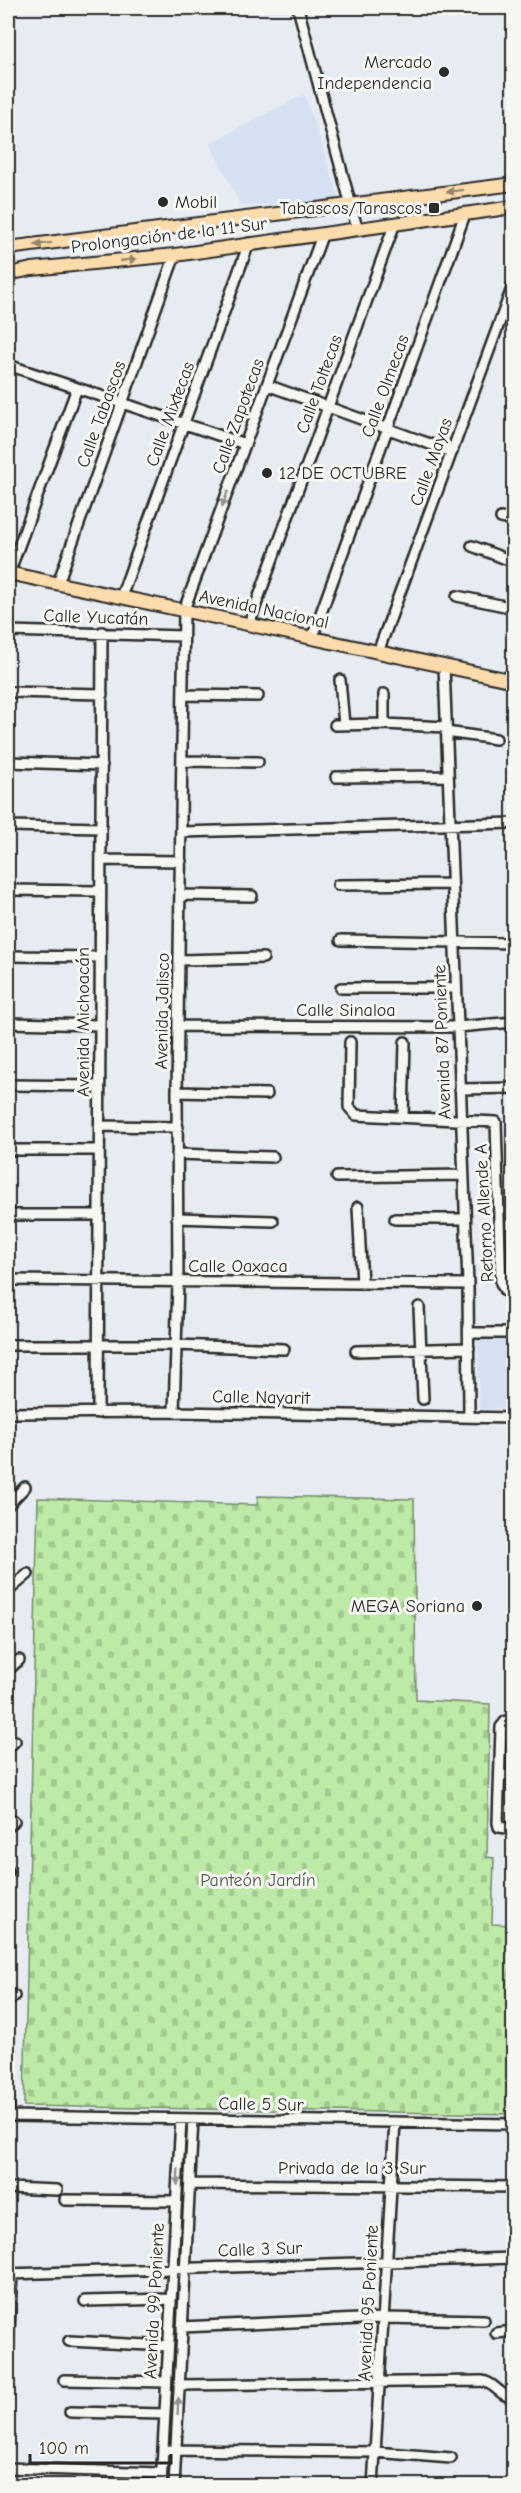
<svg xmlns="http://www.w3.org/2000/svg" width="521" height="2493" font-family="'Comic Neue',sans-serif">
  <defs>
    <pattern id="cemetery-stones" width="16" height="16" patternUnits="userSpaceOnUse" patternTransform="scale(1.5)"><rect width="16" height="16" fill="#beeaa7"/><path d="M2 7V4a2 2 0 0 1 4 0v3zM10 15v-3a2 2 0 0 1 4 0v3z" fill="#a3c990"/></pattern>
  </defs>
  <rect width="100%" height="100%" fill="#e7ecf2"/>
  <filter id="ink" filterUnits="userSpaceOnUse"><feTurbulence type="fractalNoise" baseFrequency=".0167" numOctaves="2"/><feDisplacementMap in="SourceGraphic" scale="12" xChannelSelector="R" yChannelSelector="G"/><feConvolveMatrix kernelMatrix="1 2 1 2 8 2 1 2 1" color-interpolation-filters="sRGB"/></filter>
  <g filter="url(#ink)">
    <path fill="#d5e0f2" d="M304,94L341,202L241,206L210,143Z
      M478,1340H513V1408L479,1409Z"/>
    <path fill="url(#cemetery-stones)" stroke="#748a69" stroke-width="1.5" d="M258,1496L414,1499L416,1700L490,1704L487,1857L494,1858L492,1924L513,1925V2114L24,2106L38,1498L257,1505Z"/>
    <g fill="none" stroke-linecap="round" stroke-linejoin="round">
      <g stroke="#2b2b2b" stroke-width="14">
        <path id="minor" d="M298,8L357,228
          M8,367L11,366L245,444
          M267,385L452,452
          M501,518L514,521
          M472,546L514,562
          M9,573L77,388
          M58,583L175,255
          M457,596L514,608
          M121,597L249,243
          M249,624L395,223
          M8,631L183,636
          M312,638L465,214
          M378,652L514,283
          M444,666L468,1284L469,1417
          M340,680L344,725
          M509,681L514,665
          M8,692L102,694
          M183,695L258,696
          M384,724V694
          M335,725L384,724L446,727
          M446,732L496,739
          M182,761L258,762
          M8,762L102,765
          M336,777L448,776
          M8,826L101,828
          M181,832L514,823
          M101,860L181,861
          M338,885L452,884
          M8,890L100,891
          M180,895L252,896
          M341,940L514,943
          M8,956L100,957
          M179,960L263,958
          M341,988H456
          M8,1023L100,1025
          M178,1026L458,1027L514,1022
          M350,1042L349,1107L356,1115L496,1122L501,1283L505,1291L514,1294
          M8,1085L99,1086
          M460,1089L514,1088
          M177,1092L267,1094
          M403,1117L405,1042
          M99,1126L178,1127
          M8,1150H99
          M177,1154L273,1157
          M337,1177L463,1175
          M358,1207L362,1284
          M8,1215H98
          M177,1218L273,1221
          M395,1219H465
          M8,1280L468,1284
          M419,1307L423,1399
          M469,1333H514
          M8,1345H176L284,1349
          M356,1351L469,1348
          M174,1412L178,1282L177,1092L184,610L323,233
          M8,1413L174,1412L514,1418
          M98,1413L102,632
          M8,1505L25,1487
          M8,1591L28,1574
          M8,1670L19,1660
          M514,1721H506L501,1727L498,1823L499,1827L514,1829
          M8,1748L15,1741
          M500,1775H514
          M8,1827L14,1821
          M8,1871V1872
          M8,2002L14,1996
          M8,2087L9,2116
          M8,2116L514,2124
          M190,2184L514,2187
          M8,2188L57,2190
          M65,2200L176,2201
          M8,2274L514,2258
          M85,2301L171,2299
          M182,2327L383,2318L484,2320
          M496,2333L514,2331
          M69,2341L168,2346
          M8,2348L12,2274
          M64,2380L166,2382
          M179,2385L482,2381C496,2383 499,2397 514,2397
          M70,2412L165,2414
          M163,2450L375,2452L451,2458
          M8,2468L161,2473
          M161,2486L181,2119
          M174,2486L193,2119
          M373,2486L395,2122"/>
      </g>
      <g stroke="#2b2b2b" stroke-width="16">
        <path id="major" d="M8,248L514,184
          M8,274L32,269L175,255L514,207
          M8,573L514,681"/>
      </g>
      <use href="#minor" stroke="#f6f6f2" stroke-width="9"/>
      <use href="#major" stroke="#fcdcac" stroke-width="12"/>
    </g>
    <defs><path id="oneway-solid" d="M-6-.8H1V-3.2L6.5 0L1 3.2V.8H-6Z" transform="scale(1.5)"/></defs>
    <g fill="#94846c">
      <use href="#oneway-solid" transform="translate(455 191) rotate(173)"/>
      <use href="#oneway-solid" transform="translate(43 244) rotate(173)"/>
      <use href="#oneway-solid" transform="translate(128 260) rotate(-6)"/>
    </g>
    <g fill="#90908e">
      <use href="#oneway-solid" transform="translate(225 499) rotate(110)"/>
      <use href="#oneway-solid" transform="translate(178 2177) rotate(93)"/>
      <use href="#oneway-solid" transform="translate(178 2406) rotate(-87)"/>
    </g>
  </g>
  <g fill="#2b2b2b" stroke="#f6f6f2" stroke-width="2">
    <circle cx="444" cy="72" r="6"/>
    <circle cx="163" cy="202" r="6"/>
    <rect x="428" y="202" width="12" height="12" rx="3"/>
    <circle cx="267" cy="473" r="6"/>
    <circle cx="477" cy="1606" r="6"/>
  </g>
  <g text-anchor="middle" stroke-width="6" stroke-linejoin="round" paint-order="stroke">
    <g font-size="18" fill="#2b2b2b" stroke="#f6f6f2" text-anchor="end">
      <text x="432" y="68">Mercado<tspan x="432" dy="21">Independencia</tspan></text>
      <text x="175" y="208" text-anchor="start">Mobil</text>
      <text x="422" y="214">Tabascos/Tarascos</text>
      <text x="279" y="479" text-anchor="start">12 DE OCTUBRE</text>
      <text x="465" y="1612">MEGA Soriana</text>
    </g>
    <g font-size="18" fill="#2b2b2b" stroke="#f6f6f2">
      <text transform="translate(169 235) rotate(-7)" y="6">Prolongación de la 11 Sur</text>
      <text transform="translate(319 384) rotate(-70)" y="6">Calle Toltecas</text>
      <text transform="translate(385 386) rotate(-70)" y="6">Calle Olmecas</text>
      <text transform="translate(101 414) rotate(-70)" y="6">Calle Tabascos</text>
      <text transform="translate(170 414) rotate(-70)" y="6">Calle Mixtecas</text>
      <text transform="translate(238 416) rotate(-70)" y="6">Calle Zapotecas</text>
      <text transform="translate(431 462) rotate(-70)" y="6">Calle Mayas</text>
      <text transform="translate(264 609) rotate(12)" y="6">Avenida Nacional</text>
      <text transform="translate(96 617) rotate(2)" y="6">Calle Yucatán</text>
      <text x="346" y="1016">Calle Sinaloa</text>
      <text transform="translate(162 1011) rotate(-89)" y="6">Avenida Jalisco</text>
      <text transform="translate(83 1022) rotate(-90)" y="6">Avenida Michoacán</text>
      <text transform="translate(442 1042) rotate(-92)" y="6">Avenida 87 Poniente</text>
      <text transform="translate(484 1213) rotate(-93)" y="6">Retorno Allende A</text>
      <text x="238" y="1272">Calle Oaxaca</text>
      <text transform="translate(261 1397) rotate(1)" y="6">Calle Nayarit</text>
      <text transform="translate(261 2104) rotate(1)" y="6">Calle 5 Sur</text>
      <text x="352" y="2174">Privada de la 3 Sur</text>
      <text transform="translate(260 2249) rotate(-2)" y="6">Calle 3 Sur</text>
      <text transform="translate(154 2301) rotate(-87)" y="6">Avenida 99 Poniente</text>
      <text transform="translate(368 2303) rotate(-87)" y="6">Avenida 95 Poniente</text>
    </g>
    <g font-size="18" fill="#505b4a" stroke="#f6f6f2">
      <text x="258" y="1886">Panteón Jardín</text>
    </g>
  </g>
  <rect width="521" height="2493" fill="none" stroke="#f6f6f2" stroke-width="30"/>
  <rect x="15" y="15" width="491" height="2463" fill="none" stroke="#2b2b2b" stroke-width="2" filter="url(#ink)"/>
  <path d="M30 2454v9h141v-9" fill="none" stroke="#2b2b2b" stroke-width="3"/>
  <text x="39" y="2454" font-size="18" fill="#2b2b2b" stroke="#f6f6f2" stroke-width="4.5" paint-order="stroke">100 m</text>
</svg>
